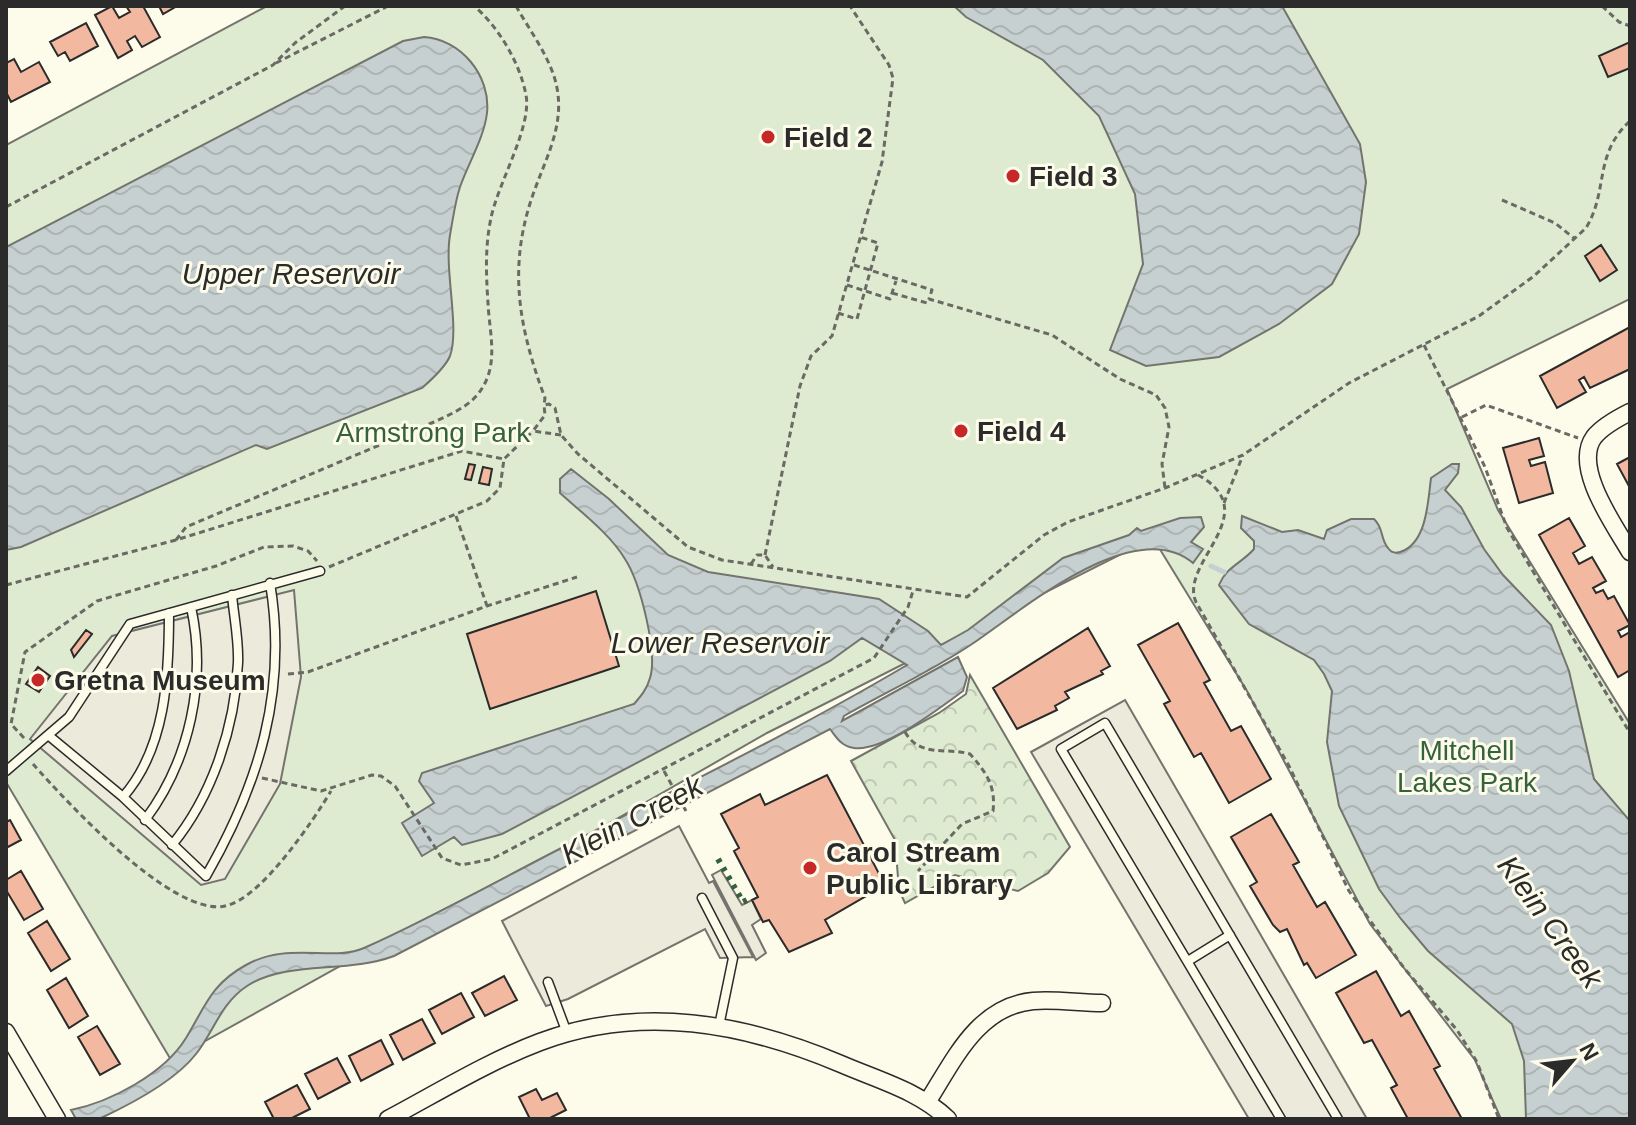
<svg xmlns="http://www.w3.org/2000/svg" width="1636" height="1125" font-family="Arial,sans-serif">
  <defs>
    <pattern id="forest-crowns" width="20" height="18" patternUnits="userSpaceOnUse" patternTransform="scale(2)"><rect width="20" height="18" fill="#deebd1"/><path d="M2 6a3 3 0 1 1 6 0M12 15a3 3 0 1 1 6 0" fill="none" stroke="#bfcab4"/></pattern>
    <pattern id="water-waves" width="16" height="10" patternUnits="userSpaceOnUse" patternTransform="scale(2)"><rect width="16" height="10" fill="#c7d0d0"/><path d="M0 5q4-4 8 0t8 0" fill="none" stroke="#abb3b3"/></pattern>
  </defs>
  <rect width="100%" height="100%" fill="#fdfbea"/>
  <path fill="url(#forest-crowns)" stroke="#74746e" stroke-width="2" d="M970,675L1070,847L1048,873L1018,891L955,875L905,903L899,890L895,840L851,761L939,713L966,694Z"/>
  <path fill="#deebd1" stroke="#74746e" stroke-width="2" d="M267,6H1630V299L1447,389L1498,510L1630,724V1119H1501L1475,1060L1370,924L1247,691L1153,538L767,733L592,833L416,924L171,1060L6,782V145Z"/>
  <path fill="#eceadb" stroke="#74746e" stroke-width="2" d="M294,590L301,677L280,784L225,879L201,885L30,739L112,636Z
    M1125,700L1367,1119H1249L1031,752Z
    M679,826L709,883L713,881L753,957L720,958L705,929L568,999L546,1006L502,921Z
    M721,870L742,905L752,900L761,919L752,925L766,953L756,960L712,875Z"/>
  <path fill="url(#water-waves)" stroke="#74746e" stroke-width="2" d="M954,6H1282L1360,144L1366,182L1359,234L1332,284L1279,324L1219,357L1146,366L1110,350L1143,264L1135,194L1099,116L1043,60L966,17Z
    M424,37C460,39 491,75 487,113C484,138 468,164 460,187C455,202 453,219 450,235C444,270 460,328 450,356C445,368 431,380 422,388L267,449L256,445L21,547L6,550V247L403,41Z
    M1452,464H1459L1458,473L1445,490L1461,507L1484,549L1503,575L1551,625L1569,671L1594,779L1630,821V1119H1526L1524,1061L1512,1024L1428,951L1401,919L1379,889L1339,806L1327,742L1332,691L1324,674L1314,660L1249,624L1219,585C1226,567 1242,563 1254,549V541L1241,528L1242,516L1282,532L1298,530L1324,539L1327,530L1351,519H1374C1384,528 1380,539 1388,548C1393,555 1399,553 1405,550C1427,538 1428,501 1431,478Z
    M571,469L609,499L668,555L708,572L879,599L928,631L941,645L968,630L1063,558L1129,535L1137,528L1141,531L1180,518L1201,517L1204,527L1191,542L1203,549L1193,563C1134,513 1020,612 972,644C932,671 886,692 844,716L842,721L958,657L967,677L963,691C940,708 883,752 854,748C841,746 837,738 830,729L394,956C346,974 287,960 247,986C221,1003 214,1031 196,1054C175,1081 131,1104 101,1118C95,1121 83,1119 76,1119L71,1110C110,1102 164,1074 186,1038C205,1007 211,984 246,965C288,941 333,962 364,948C434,917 506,876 575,841C686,784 799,729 907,665L862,638L830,661L502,834L462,845L454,837L422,856L402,823L434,803L419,781L422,773L634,704C641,696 647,689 650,678C658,652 640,582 625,559C610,534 581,512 560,493V479Z"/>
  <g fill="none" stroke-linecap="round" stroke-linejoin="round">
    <path stroke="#c7d0d0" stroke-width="5" d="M1211,566L1224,572"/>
  </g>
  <path fill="#f2b8a0" stroke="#2b2b2b" stroke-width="2" d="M112,6L119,18L130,12L126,6H143L160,37L142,47L135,36L127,41L132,50L118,58L95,15Z
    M159,6H177L163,14Z
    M86,23L98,46L70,61L65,52L58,56L50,42Z
    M1630,42V68L1608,77L1599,56Z
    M14,59L21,72L39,62L50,82L11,102L6,92V63Z
    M1601,245L1617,270L1600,281L1585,256Z
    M1630,327V369L1590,388L1584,377L1579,380L1586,392L1557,408L1540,376Z
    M1539,438L1544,456L1529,460L1531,466L1545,462L1553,493L1519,503L1503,448Z
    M1630,457V488L1617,464Z
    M469,464L475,465L471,480L465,479Z
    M483,467L492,469L489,485L479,483Z
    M1569,518L1585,546L1573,553L1579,564L1592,557L1606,581L1593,588L1596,593L1603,590L1608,599L1614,596L1630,625L1618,631L1621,637L1630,632V670L1618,677L1539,535Z
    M596,591L619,666L490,709L467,634Z
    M1178,623L1210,680L1204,683L1231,731L1241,726L1271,779L1229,803L1201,753L1194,757L1164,704L1170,701L1138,645Z
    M1088,628L1110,666L1101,671L1103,674L1065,692L1069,698L1055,706L1057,710L1017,729L993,688Z
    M86,630L92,634L74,657L71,650Z
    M38,667L50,676L39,692L26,684Z
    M827,775L885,885L825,920L832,933L789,952L769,920L763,922L752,900L758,897L734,851L739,848L721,814L760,794L765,805Z
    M1271,814L1299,862L1293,865L1317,907L1325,902L1356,955L1316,978L1307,963L1304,965L1287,929L1280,932L1273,925L1250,886L1257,882L1231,837Z
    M10,820L21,840L6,848V822Z
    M21,871L43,909L24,920L6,890V880Z
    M47,921L70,959L51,971L28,933Z
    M1376,971L1401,1016L1409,1011L1440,1066L1434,1069L1462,1119H1408L1391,1088L1397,1085L1372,1040L1364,1043L1336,993Z
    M504,976L517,1000L485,1016L472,993Z
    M66,978L88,1016L69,1028L47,990Z
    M461,993L474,1017L442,1034L429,1010Z
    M422,1019L435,1043L403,1060L390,1035Z
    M97,1026L120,1064L100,1075L78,1037Z
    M381,1040L393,1064L361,1081L349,1056Z
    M337,1058L350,1082L318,1099L305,1074Z
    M297,1085L310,1109L290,1119H274L265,1102Z
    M536,1089L542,1100L557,1093L566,1110L548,1119H530L519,1097Z"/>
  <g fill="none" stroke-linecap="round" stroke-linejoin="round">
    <g stroke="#2b2b2b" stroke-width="11">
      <path id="service" d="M48,735L123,797L206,876C259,784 288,690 270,583
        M6,771L69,717L130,624L320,571
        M123,797C166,748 169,676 169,613
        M145,820C190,760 207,680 191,607
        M172,845C213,795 235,726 238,663C239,641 234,617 232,595
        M702,898L733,958L719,1026
        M1188,961L1230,935
        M548,982L567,1033
        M1281,1119L1061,749L1105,723L1338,1119"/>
    </g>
    <g stroke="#2b2b2b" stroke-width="19">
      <path id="minor" d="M1630,412C1618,418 1602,427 1594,437C1572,467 1615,526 1630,552
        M6,1032L57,1119
        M928,1101C954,1060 978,1006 1033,1001C1055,999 1080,1003 1102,1003
        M388,1119C437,1093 487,1062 540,1042C641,1004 744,1023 841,1064C878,1080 919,1091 948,1119"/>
    </g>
    <path stroke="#6a6964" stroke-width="3" stroke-dasharray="6 4" stroke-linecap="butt" d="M516,6C530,31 552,60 557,88C564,125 547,156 535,189C507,264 518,326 545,398L544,405
      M1602,6L1619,22L1630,26
      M276,63L388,6
      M1502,200L1555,223L1575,239
      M6,207L273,65L295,43L345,6
      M854,265L932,290L929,299
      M847,285L890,299L896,281
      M892,293L927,303L929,299L1052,335L1120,379L1156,395L1165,408L1169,427L1162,464L1165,488
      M838,313L857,319L878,243L860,237
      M1424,345L1485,467L1507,528L1630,733
      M1462,417L1486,405L1578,438
      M561,435L533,431L545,415L544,405L549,404L555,408L561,435L578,454L688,547L722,560L967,597L1044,535L1068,522L1165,488L1243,455L1349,383L1479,316L1534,276L1586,228C1609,190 1593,155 1630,121
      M1198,475C1267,513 1178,563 1196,602L1289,766L1349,891L1404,968L1457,1030L1477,1062L1499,1119
      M1224,503L1243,455
      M456,516L487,606
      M176,540L186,527L434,422C458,411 479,402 488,376C496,353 489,327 488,303C486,274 485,246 491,218C498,183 532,127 526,95C520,63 498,26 474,6
      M765,555L800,386L811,356L832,336L882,162L893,78L889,65L850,6
      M751,564L757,555H765L773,567
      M329,567L487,501L500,488L504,459L533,431
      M6,585L176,540L462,451L504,459
      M288,674L308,672L487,606L577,577
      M905,732C920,758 946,747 970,754C986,772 996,786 993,811L962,824L918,871
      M24,738L11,724L25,652L97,601L216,566L264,547L293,546L308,551L317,561
      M33,764C66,801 172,917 225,906C261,899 313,821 331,791
      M664,771L686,811
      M262,778L321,791L372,775L381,776L395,786L442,858L461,865L492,859L874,658L908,607L913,591"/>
    <use href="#service" stroke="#fdfbea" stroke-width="8"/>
    <use href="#minor" stroke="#fdfbea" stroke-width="16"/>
    <path stroke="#34623c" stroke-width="6" stroke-dasharray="4 6" stroke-linecap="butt" d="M718,859L743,902L749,899"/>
  </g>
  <g fill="#c62828" stroke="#fdfbea" stroke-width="3">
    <circle cx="768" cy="137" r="8"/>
    <circle cx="1013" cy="176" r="8"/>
    <circle cx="961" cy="431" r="8"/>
    <circle cx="38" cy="680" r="8"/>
    <circle cx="810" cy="868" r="8"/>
  </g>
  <g text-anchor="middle" stroke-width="6" stroke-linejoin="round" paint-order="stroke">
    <g font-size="28" font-weight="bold" fill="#2b2b2b" stroke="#fdfbea" text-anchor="start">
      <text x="784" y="147">Field 2</text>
      <text x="1029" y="186">Field 3</text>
      <text x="977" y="441">Field 4</text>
      <text x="54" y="690">Gretna Museum</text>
      <text x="826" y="862">Carol Stream<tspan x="826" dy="32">Public Library</tspan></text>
    </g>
    <g font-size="28" fill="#34623c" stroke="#fdfbea">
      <text x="433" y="442">Armstrong Park</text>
      <text x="1467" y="760">Mitchell<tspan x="1467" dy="32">Lakes Park</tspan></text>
    </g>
    <g font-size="30" font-style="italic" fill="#2b2b2b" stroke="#fdfbea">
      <text x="291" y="284">Upper Reservoir</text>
      <text x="720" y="653">Lower Reservoir</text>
      <text transform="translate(632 820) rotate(-28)" y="10">Klein Creek</text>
      <text transform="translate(1550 922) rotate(54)" y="10">Klein Creek</text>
    </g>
  </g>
  <rect width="1636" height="1125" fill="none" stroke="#2b2b2b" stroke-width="16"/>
  <g transform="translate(1572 1061) rotate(62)" stroke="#fdfbea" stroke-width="6" paint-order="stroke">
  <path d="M0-6L14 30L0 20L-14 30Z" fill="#2b2b2b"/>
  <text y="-12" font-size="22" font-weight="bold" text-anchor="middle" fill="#2b2b2b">N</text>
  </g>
</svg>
